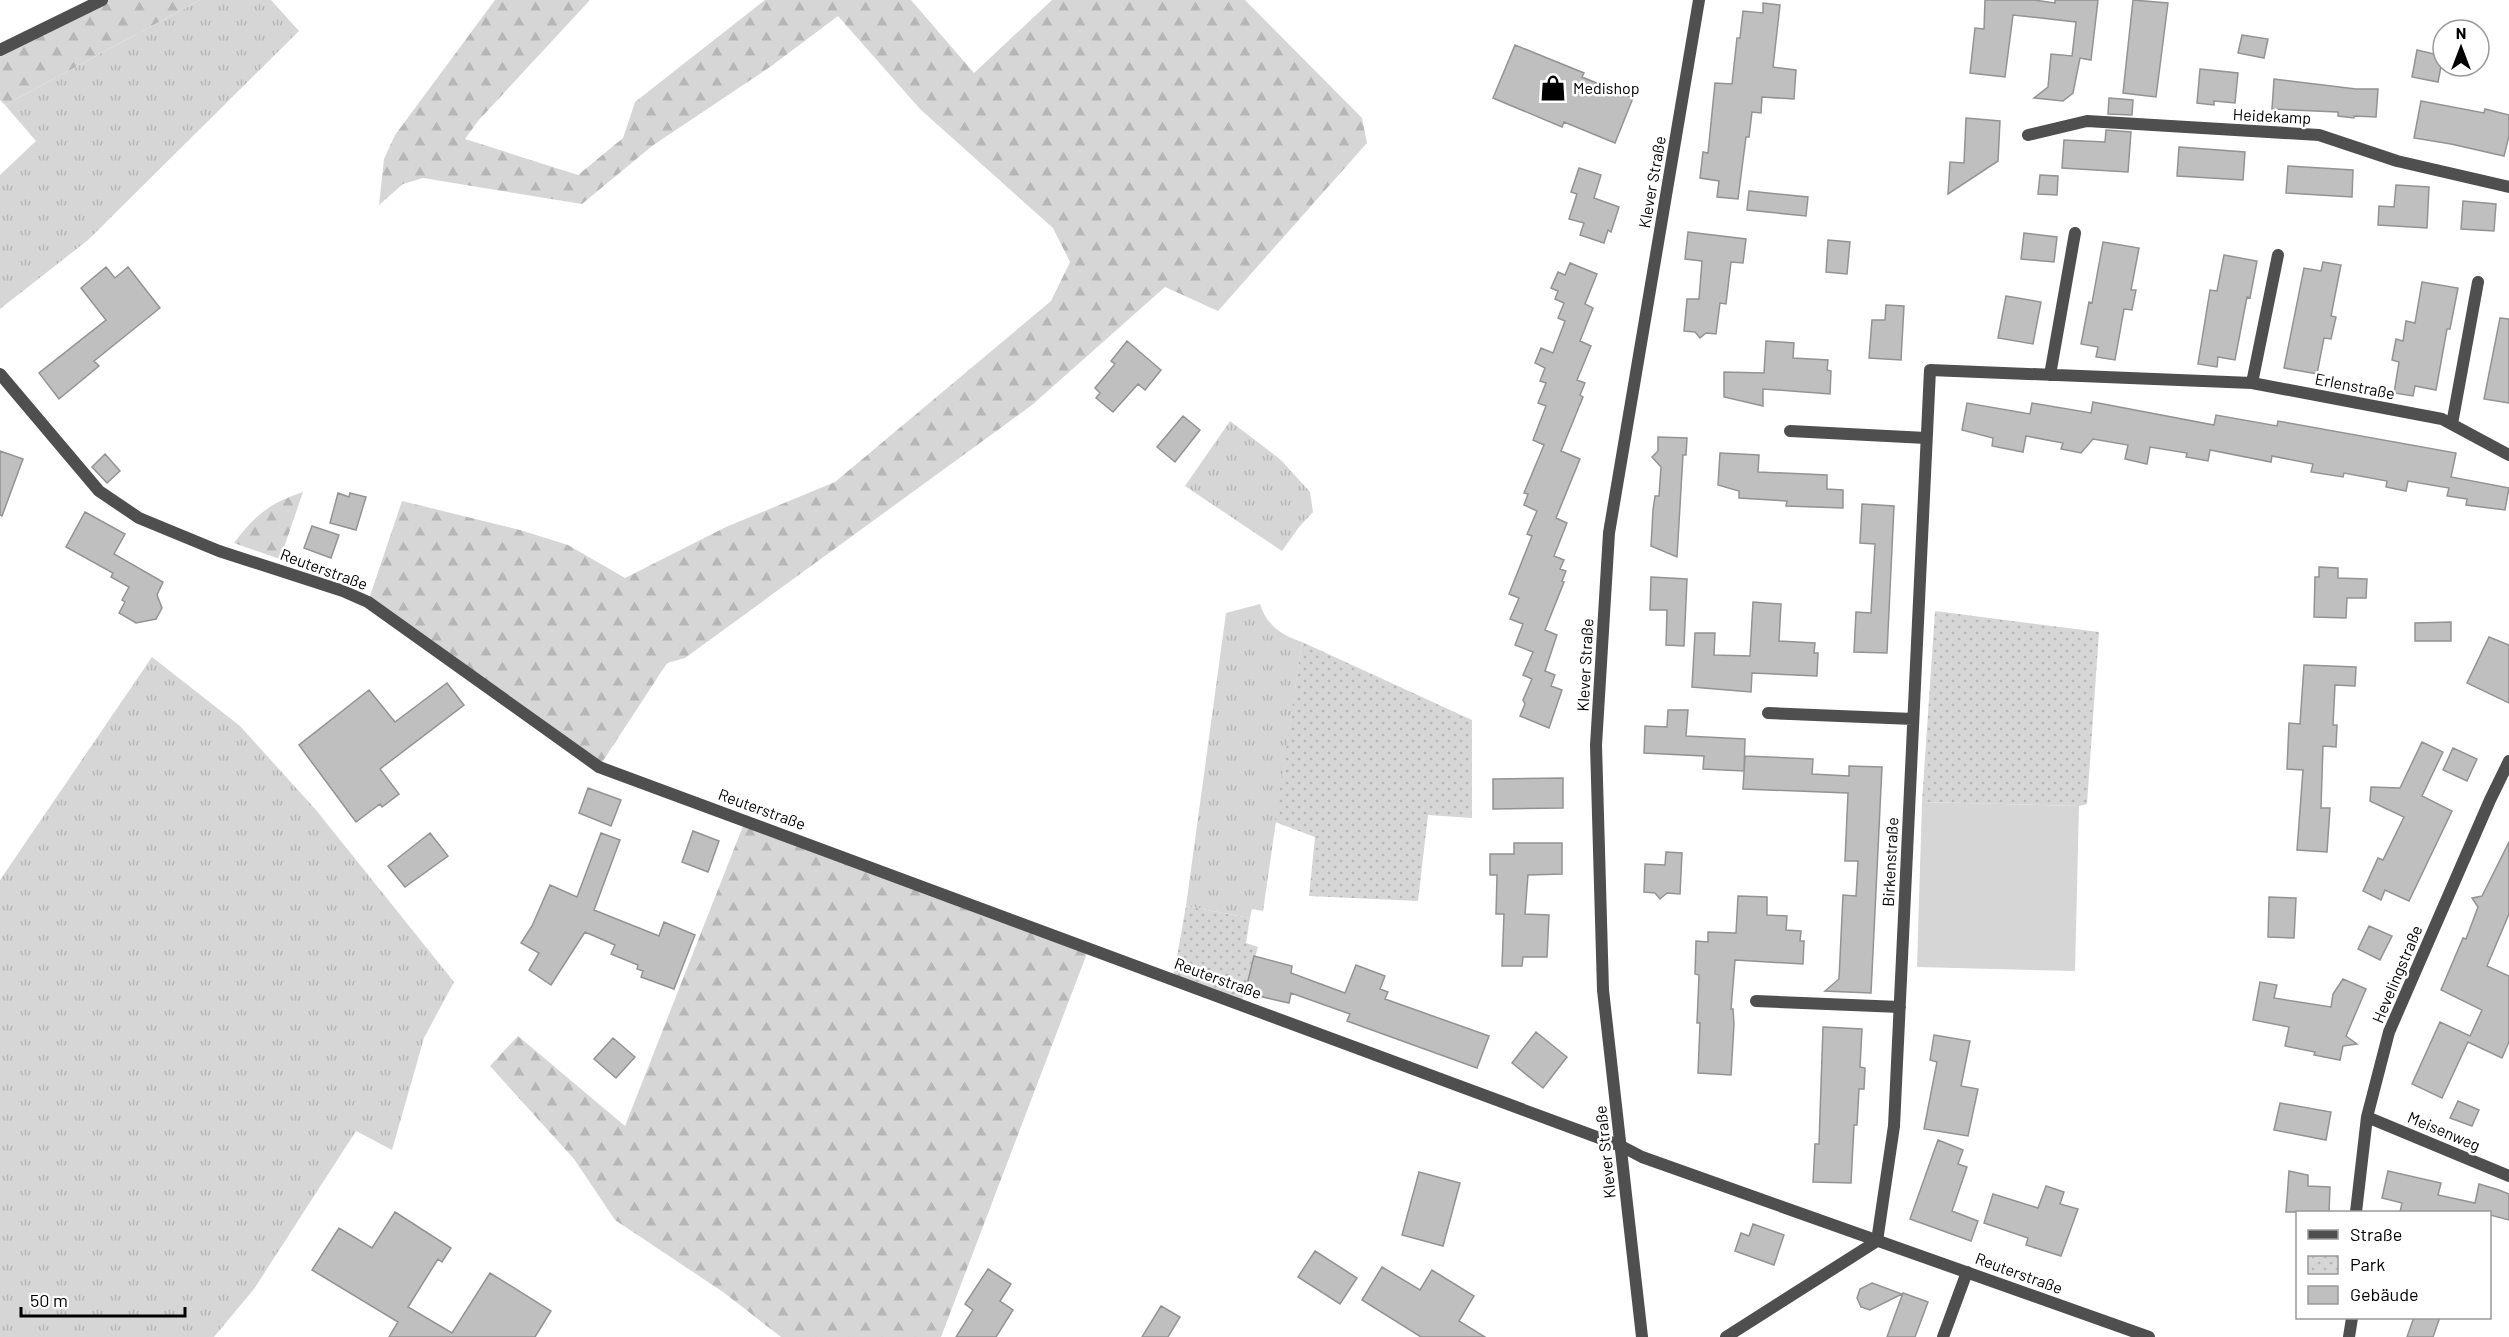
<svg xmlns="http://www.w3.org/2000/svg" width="2509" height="1337" font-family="Barlow,sans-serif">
  <defs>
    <pattern id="grass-tufts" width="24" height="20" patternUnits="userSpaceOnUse" patternTransform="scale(1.5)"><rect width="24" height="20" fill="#d6d6d6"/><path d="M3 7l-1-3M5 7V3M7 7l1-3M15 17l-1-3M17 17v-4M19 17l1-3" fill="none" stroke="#b6b6b6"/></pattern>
    <pattern id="forest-firs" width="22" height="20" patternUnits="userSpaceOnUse" patternTransform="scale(1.5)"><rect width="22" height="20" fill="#d6d6d6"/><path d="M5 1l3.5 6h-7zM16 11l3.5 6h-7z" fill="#b6b6b6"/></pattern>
    <pattern id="park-dots" width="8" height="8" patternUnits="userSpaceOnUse" patternTransform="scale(1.5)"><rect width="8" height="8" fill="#d6d6d6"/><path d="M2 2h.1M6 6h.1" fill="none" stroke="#b6b6b6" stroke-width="1.8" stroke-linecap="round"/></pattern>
  </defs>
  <rect width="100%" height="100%" fill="#fff"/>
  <path fill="url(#grass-tufts)" d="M200,0H271L299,31L88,240L0,309V175L36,141L5,105Z
    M1230,421L1281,460L1310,492L1313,512L1299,527L1282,551L1185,486Z
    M1260,604C1266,625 1282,635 1302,642L1263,911L1252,909L1250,918L1186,906L1226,613Z
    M152,657L240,726L316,810L454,982L424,1038L392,1150L356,1131L254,1289L214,1337H0V880Z"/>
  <path fill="url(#forest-firs)" d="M102,0H200L5,105L0,100V50Z
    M495,0H590L478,121L465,139L578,175L623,138L635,102L765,0H911L974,73L1052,0H1245L1362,118L1367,143L1218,311L1165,287L1032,405L685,658L667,663L599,767L368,602L402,501L520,530L568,545L625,578L726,527L835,482L1051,301L1070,262L1053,228L920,109L838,16L770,67L652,146L582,204L423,178L403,184L379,205L384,159L395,135Z
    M303,492L280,559L234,543C255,515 270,503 303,492Z
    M745,821L1089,948L941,1337H781L723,1292L615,1220L574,1159L490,1066L518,1036L625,1126Z"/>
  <path fill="url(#park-dots)" d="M1935,611L2099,632L2087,804L2079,806L1922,802Z
    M1302,642L1472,720V818L1428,815L1418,901L1309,896L1315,837L1275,822Z
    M1186,906L1250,918L1246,943L1258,947L1241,1004L1173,979Z"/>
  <path fill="#d6d6d6" d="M1922,802L2079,806L2075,971L1917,967Z"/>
  <path fill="#bfbfbf" stroke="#939393" stroke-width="1.5" d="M1985,0H2034L2055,3V0H2098L2091,60L2080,58L2073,93L2063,101L2034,98L2048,87L2051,54L2072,56L2076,22L2013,15L2005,77L1970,73L1975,28L1984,29Z
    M2133,0L2168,3L2156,97L2123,93Z
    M1763,3L1780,5L1773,67L1796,70L1794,99L1762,97L1761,113L1752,112L1749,137H1746L1738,199L1717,197L1719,181L1700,178L1703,152L1708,153L1715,83L1732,84L1737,38H1740L1743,11L1763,13Z
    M2242,35L2268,39L2264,58L2238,53Z
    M1515,45L1584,73L1582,77L1633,98L1615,143L1564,122L1562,127L1493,98Z
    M2417,50L2443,56L2438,82L2412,77Z
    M2200,69L2238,73L2235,103L2214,101V105L2197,103Z
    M2274,79L2356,89H2378L2376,117L2354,116V118L2338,116V112L2272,109Z
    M2109,98L2133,100L2132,115L2108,114Z
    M2421,101L2484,113L2485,109L2509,115V136L2504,156L2451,144L2414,138Z
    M1966,118L2000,121L1998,161L1948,194L1950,162L1964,163Z
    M2106,130L2131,132L2128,172L2062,168L2064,140L2105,142Z
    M2179,147L2245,152L2243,180L2177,176Z
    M2288,166L2353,170L2352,197L2286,193Z
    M1579,168L1601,175L1594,198L1619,207L1611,232L1608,230L1604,243L1580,235L1584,223L1569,219L1577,194L1571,192Z
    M2040,175L2058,176L2057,195L2038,194Z
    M2396,185L2429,187L2427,228L2378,225L2379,206L2394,207Z
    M1749,191L1808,197L1806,216L1747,210Z
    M2463,201L2496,204L2494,231L2461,229Z
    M1688,232L1746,239L1743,263L1731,262L1726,304L1720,303L1716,334L1706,333L1700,338L1695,332L1684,331L1687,299H1699L1702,261L1685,259Z
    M2024,233L2057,237L2054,262L2021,259Z
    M1828,240L1850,242L1847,274L1826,272Z
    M2103,242L2139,248L2131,290H2136L2132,310L2124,309L2115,360L2096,357L2098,347L2081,344L2089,302L2092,303Z
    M2224,255L2257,261L2250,298L2247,297L2235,360L2218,357L2217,367L2198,364L2210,290L2217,291Z
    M2323,262L2341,265L2331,316L2336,317L2331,339L2324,338L2317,374L2284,368L2304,268L2321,271Z
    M1570,263L1597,274L1585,304L1593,308L1580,341L1591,346L1577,380L1585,383L1580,395L1583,397L1561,451L1580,459L1556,518L1567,523L1554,556L1564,560L1560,569L1566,571L1562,581L1564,582L1545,630L1557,635L1545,671L1555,675L1551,686L1562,690L1549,728L1520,716L1525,704L1523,700L1532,679L1523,675L1533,652L1515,645L1523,624L1510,619L1519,598L1509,594L1532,536L1527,534L1537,511L1524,505L1528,494L1524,493L1544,445L1533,440L1546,406L1538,403L1546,383L1540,381L1545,368L1535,363L1541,348L1553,353L1565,321L1558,318L1564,303L1555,299L1558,291L1551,288L1558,272L1565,275Z
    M106,267L115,278L128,267L160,308L94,361L99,366L59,399L39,373L106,320L81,288Z
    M2422,282L2458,288L2450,329H2447L2436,390L2415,386L2413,396L2394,393L2399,362L2392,360L2396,339L2403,341L2406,321L2415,323Z
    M2006,296L2041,302L2033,344L1998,338Z
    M1886,305L1904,306L1901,360L1869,358L1872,320H1885Z
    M2500,318L2509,319V403L2484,399Z
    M1127,341L1161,370L1145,390L1138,384L1113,412L1096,398L1100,393L1095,388L1115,364L1111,361Z
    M1766,341L1794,343L1793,358L1828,360L1827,370L1831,371L1830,394L1763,389V406L1724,397V372L1764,373Z
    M2093,402L2214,425L2216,415L2277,426L2278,421L2456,453L2451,477L2509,488L2505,510L2466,505L2467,499L2447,496L2449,488L2408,481L2406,491L2386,487L2387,481L2344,473L2343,477L2311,472L2313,464L2272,456L2271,462L2210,450L2208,461L2186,457L2187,453L2150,447L2147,464L2125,459L2128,445L2093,439L2081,453L2061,449L2063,443L2026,436L2023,452L1992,446L1993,438L1962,430L1967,403L2030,414L2032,403L2091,413Z
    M1183,416L1200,430L1175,462L1157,447Z
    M1658,437L1687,438L1686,455H1683L1677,557L1651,546L1653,510L1655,496H1659L1661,467L1652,457L1658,451Z
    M0,451L23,459L2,516L0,515Z
    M1720,453L1759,455L1758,472L1827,475V489L1843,490V508L1786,506L1787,501L1739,498V491L1718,485Z
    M105,454L120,471L107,483L92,467Z
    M338,493L349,497L350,493L366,497L356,530L330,523Z
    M1862,504L1894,506L1887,653L1854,652L1856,612L1871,613L1875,544L1860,543Z
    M85,512L125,534L114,554L163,582L157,595L162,608L156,619L136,623L119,613L125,602L122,600L129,587L111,577L113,573L66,547Z
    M312,526L339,535L331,558L304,548Z
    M2319,567L2338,568V578L2367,579L2366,598H2347L2346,618L2314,617L2315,577H2319Z
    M1651,577L1687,579L1684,646L1666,645L1667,610H1650Z
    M1753,602L1781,604L1779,641L1815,643L1814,653H1818L1817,676L1752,673L1751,692L1692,687L1695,633H1715L1714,655L1750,656Z
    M2451,622V641H2415V623Z
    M2489,637L2509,645V703L2467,683Z
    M2304,665L2356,667L2355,686L2335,685L2333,725H2337L2336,747L2323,746L2321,808H2330L2327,852L2297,850L2303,770L2287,769L2289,723L2300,724Z
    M447,683L464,705L380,769L399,794L382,807L380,804L356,822L299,745L369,690L395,722Z
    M1668,710H1688L1686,736L1745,739L1744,771L1703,769L1704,756L1644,753L1645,726L1667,727Z
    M2422,742L2443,752L2422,796L2452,811L2409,901L2385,890L2381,900L2363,891L2378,858L2383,860L2404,817L2370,801L2371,787L2400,788Z
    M2453,748L2477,759L2467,781L2443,770Z
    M1745,756L1813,759L1812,774L1849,776V766L1882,767L1871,993L1825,991L1839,979L1843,895L1856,896L1858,861H1845L1848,793L1743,789Z
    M1563,778V808L1493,809V779Z
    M588,788L621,800L611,826L579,813Z
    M693,831L719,841L708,872L682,862Z
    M430,833L448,856L405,887L388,866Z
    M601,833L620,840L594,910L659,936L664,922L695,935L674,989L641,977L643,971L637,969L638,965L611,954L615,945L585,932L551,985L529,970L539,953L521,943L532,926L550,885L577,897Z
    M2509,842V914L2487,966L2509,976V1042L2502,1058L2468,1042L2442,1098L2412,1084L2440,1022L2470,1036L2482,1010L2441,990L2463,938L2466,939L2478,907L2472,898L2482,896Z
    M1514,843H1562V874L1528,875L1525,914L1549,915L1547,957H1523L1522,966H1502L1504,914H1496L1497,875H1490V854H1514Z
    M1666,852L1682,853L1680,894L1667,893L1660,899L1655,893L1644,892L1645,864L1665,865Z
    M1738,896L1767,897V915L1787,916L1786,930L1801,931L1800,941H1804L1803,964L1735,960L1731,1009H1733L1734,1024L1731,1075L1698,1073L1700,1023H1697L1699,975L1695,974L1696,941L1708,942V932L1736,933Z
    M2269,897L2296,898L2294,938L2268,937Z
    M2369,926L2392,936L2380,960L2358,949Z
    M1254,956L1292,966L1291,973L1345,993L1356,965L1385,976L1380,989L1388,992L1385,999L1489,1036L1477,1068L1347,1021L1350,1014L1291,993L1289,1003L1245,993Z
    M2343,979L2366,989L2346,1036L2357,1044L2343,1046L2340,1060L2314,1055L2315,1052L2285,1046L2289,1027L2253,1020L2260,982L2277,985L2274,998L2331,1007L2333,994Z
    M1823,1027L1862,1029L1860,1067L1865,1068L1864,1089H1859L1857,1125H1854L1851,1183L1813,1182L1815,1144H1819Z
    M1536,1032L1567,1057L1543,1088L1512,1063Z
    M1934,1035L1970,1041L1961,1086L1978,1089L1968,1136L1924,1129L1937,1062L1930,1060Z
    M613,1038L635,1057L616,1078L594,1059Z
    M2458,1101L2479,1110L2472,1126L2450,1118Z
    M2280,1103L2331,1112L2326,1140L2274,1130Z
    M1938,1140L1963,1150L1958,1164L1967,1167L1952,1211L1978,1221L1971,1241L1910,1219Z
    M2289,1171L2308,1175V1186L2330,1187L2329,1212H2286Z
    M2388,1171L2441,1183L2438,1195L2475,1203L2479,1184L2499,1190L2509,1194V1220L2490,1215V1212H2400L2402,1203L2382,1198Z
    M1419,1172L1460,1183L1443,1246L1402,1235Z
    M2046,1186L2064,1192L2060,1204L2078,1209L2061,1256L2026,1245L2028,1238L1984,1223L1993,1194L2038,1208Z
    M395,1212L451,1248L442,1262L438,1259L408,1307L452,1333L490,1273L551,1311L535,1337H389L398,1322L312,1270L339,1228L372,1248Z
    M1753,1224L1784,1235L1774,1265L1735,1251L1741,1233L1749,1236Z
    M1315,1251L1357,1278L1340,1304L1298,1277Z
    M1382,1267L1420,1290L1432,1270L1474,1296L1459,1321L1485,1337H1421L1362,1300Z
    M988,1269L1011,1284L1000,1301L1013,1310L996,1337H956L973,1310L965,1304Z
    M1872,1283L1902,1294L1870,1310L1861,1307L1857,1298L1860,1289Z
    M1903,1293L1928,1302L1915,1337H1887Z
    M1161,1306L1180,1317L1168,1337H1142Z
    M2414,1317H2440L2433,1337H2407Z"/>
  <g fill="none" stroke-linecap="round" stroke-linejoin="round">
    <path stroke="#4f4f4f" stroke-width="12" d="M0,50L102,0
      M2028,135L2087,121L2319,135L2397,161L2509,187
      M0,374L99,491L139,518L219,551L343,591L368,602L599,767L1621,1146
      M2050,375L2075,233
      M2252,383L2278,255
      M2452,424L2478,282
      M1790,431L1926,438
      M1768,713L1913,719
      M1756,1001L1900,1007
      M2367,1117L2509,1176
      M2356,1212L2367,1117L2389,1032L2490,800L2509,761
      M1726,1337L1877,1241L1894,1126L1930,370L2252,383L2442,419L2509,455
      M1943,1337L1967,1272
      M2349,1337L2352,1318"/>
    <path stroke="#4f4f4f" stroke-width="12" d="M1621,1146L1642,1157L2149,1337
      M1642,1337L1603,990L1596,745L1609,533L1699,0"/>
  </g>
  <defs>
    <g id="shop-bare" transform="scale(2.07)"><path d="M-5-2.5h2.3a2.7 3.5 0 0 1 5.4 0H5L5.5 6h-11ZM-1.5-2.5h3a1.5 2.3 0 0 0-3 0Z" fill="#000" stroke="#fff" stroke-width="2.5" paint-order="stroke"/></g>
  </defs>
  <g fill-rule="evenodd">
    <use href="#shop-bare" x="1553" y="88"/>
  </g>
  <g text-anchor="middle" stroke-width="5" stroke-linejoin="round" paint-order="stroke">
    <g font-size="16" fill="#000" stroke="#fff" text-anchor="start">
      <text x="1573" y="94">Medishop</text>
    </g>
    <g font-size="16" fill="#000" stroke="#fff">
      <text transform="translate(2272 116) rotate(3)" y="6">Heidekamp</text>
      <text transform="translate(1652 182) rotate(-80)" y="6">Klever Straße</text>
      <text transform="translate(2355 386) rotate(11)" y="6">Erlenstraße</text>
      <text transform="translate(324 569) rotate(20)" y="6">Reuterstraße</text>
      <text transform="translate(1585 665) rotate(-87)" y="6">Klever Straße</text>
      <text transform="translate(762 809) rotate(20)" y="6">Reuterstraße</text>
      <text transform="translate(1890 862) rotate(-87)" y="6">Birkenstraße</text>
      <text transform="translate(2397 974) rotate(-67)" y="6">Hevelingstraße</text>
      <text transform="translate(1218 978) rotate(20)" y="6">Reuterstraße</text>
      <text transform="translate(2444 1131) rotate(23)" y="6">Meisenweg</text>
      <text transform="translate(1605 1152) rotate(-96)" y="6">Klever Straße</text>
      <text transform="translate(2019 1273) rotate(20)" y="6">Reuterstraße</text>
    </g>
  </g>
  <rect x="2296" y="1211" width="195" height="108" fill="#ffffff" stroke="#999999" stroke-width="1.5"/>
  <rect x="2308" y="1230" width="30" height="9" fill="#4f4f4f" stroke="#999999" stroke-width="1.5"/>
  <text x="2350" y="1241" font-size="18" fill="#000000">Straße</text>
  <rect x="2308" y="1256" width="30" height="18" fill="url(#park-dots)" stroke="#999999" stroke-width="1.5"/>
  <text x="2350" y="1271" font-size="18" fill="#000000">Park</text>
  <rect x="2308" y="1286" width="30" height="18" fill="#bfbfbf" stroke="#999999" stroke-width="1.5"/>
  <text x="2350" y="1301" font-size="18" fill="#000000">Gebäude</text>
  <g transform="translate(2461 48)"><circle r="28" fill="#ffffff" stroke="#999999" stroke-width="1.5"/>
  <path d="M0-4.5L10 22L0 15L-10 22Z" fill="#000000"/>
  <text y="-9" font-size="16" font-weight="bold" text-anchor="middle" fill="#000000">N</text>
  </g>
  <path d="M21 1307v9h164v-9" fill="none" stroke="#000000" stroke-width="3"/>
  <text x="30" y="1307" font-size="18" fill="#000000" stroke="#ffffff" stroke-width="4.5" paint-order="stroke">50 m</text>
</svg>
